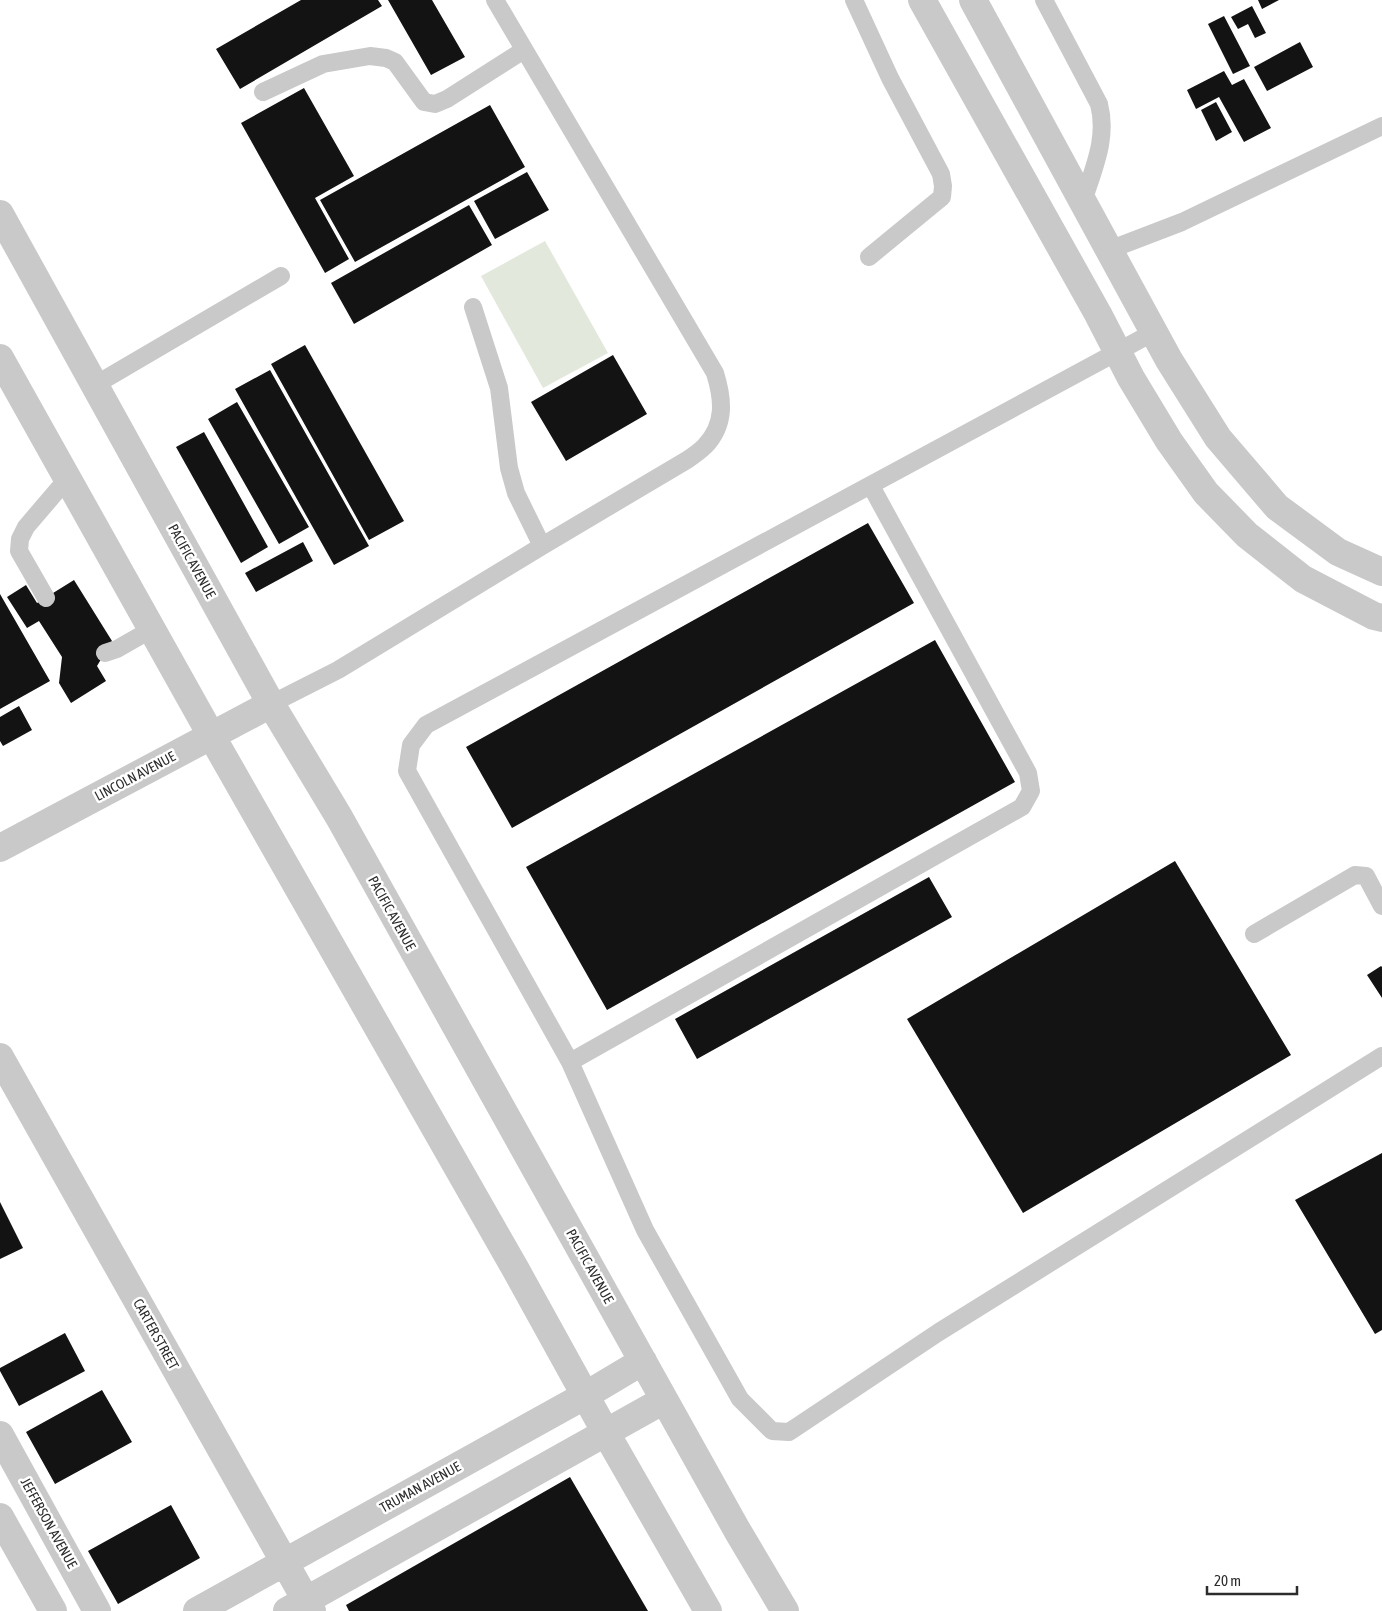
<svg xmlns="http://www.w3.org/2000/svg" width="1382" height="1611" font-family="'Asap Condensed',sans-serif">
  <rect width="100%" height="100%" fill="#fff"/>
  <path fill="#e2e8db" d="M545,241L608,353L543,388L481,276Z"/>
  <path fill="#131313" d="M301,0H378L382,6L240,89L216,49Z
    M388,0H432L465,57L431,75Z
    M1258,0H1279L1262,9Z
    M1252,6L1266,33L1255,38L1248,24L1238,29L1231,17Z
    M1224,16L1250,66L1233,74L1208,24Z
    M1300,42L1313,67L1267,91L1254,67Z
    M1224,71L1232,85L1244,79L1271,128L1244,142L1219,97L1196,109L1187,90Z
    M304,88L354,176L315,198L349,259L325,273L241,123Z
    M1216,102L1232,132L1216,141L1201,110Z
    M490,105L525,167L355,262L320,200Z
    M527,172L549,210L495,239L474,201Z
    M469,205L492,245L354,324L331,283Z
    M305,345L404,521L369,540L271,364Z
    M613,355L647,414L566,461L531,402Z
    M270,370L369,546L334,565L235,389Z
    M237,402L309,527L279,544L208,419Z
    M204,432L268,547L241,563L176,447Z
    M868,523L914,603L512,828L466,747Z
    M303,542L313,561L256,592L245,573Z
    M74,580L112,641L97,666L106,681L71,703L59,683L62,657L39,621L27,628L7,597L26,585L37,603Z
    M0,594L50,681L0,709Z
    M935,640L1015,782L607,1010L526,867Z
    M19,706L32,730L3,746L0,741V717Z
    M1175,861L1291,1055L1023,1213L907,1019Z
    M929,877L952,917L697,1059L675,1019Z
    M1381,966L1382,967V998L1367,975Z
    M1382,1153V1330L1375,1334L1295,1200Z
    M0,1202L23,1248L0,1259Z
    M65,1333L85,1371L19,1406L0,1371V1368Z
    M102,1390L132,1442L55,1484L26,1432Z
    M570,1477L648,1611H349L346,1605Z
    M171,1505L200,1558L118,1604L88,1551Z"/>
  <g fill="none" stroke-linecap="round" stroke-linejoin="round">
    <path stroke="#c9c9c9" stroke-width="18" d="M854,0L890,78L941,174L943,186L942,197L869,257
      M1044,0L1099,104C1108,139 1093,169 1083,202
      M263,92L323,64L370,56L386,58L395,62L424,102L435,104L447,99L524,50
      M1109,250L1182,222L1382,126
      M473,307L499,388L509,468L516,493L542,546
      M1154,332L426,725L411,745L407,771L570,1062L645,1230L740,1399L772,1431L789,1432L939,1332L1382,1056
      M95,385L281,276
      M46,598L19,551L20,539L26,527L67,479
      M105,653L117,649L152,629
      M271,704L338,670L542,546L687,460C693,456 700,451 705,446C726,424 723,399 715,373L495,0
      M1254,934L1355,875L1366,876L1382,906
      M570,1062L1022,807L1031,791L1028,773L871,486"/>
    <path stroke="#c9c9c9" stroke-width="28" d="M922,0L1098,314L1131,378L1169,441L1206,493L1247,535L1303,579L1374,616L1382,618
      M973,0L1169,360L1218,438L1277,507L1338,552L1382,572
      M0,214L271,704L339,817L737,1530L785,1611
      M0,358L211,735L516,1270L606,1433L708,1611
      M0,848L271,704
      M0,1057L312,1611
      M0,1435L97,1611
      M0,1517L53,1611
      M197,1611L586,1395L643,1361
      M287,1611L664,1400"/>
  </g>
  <g text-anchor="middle" stroke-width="5" stroke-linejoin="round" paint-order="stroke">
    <g font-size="14" fill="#2c2c2c" stroke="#fff">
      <text transform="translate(192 561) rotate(61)" y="5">PACIFIC AVENUE</text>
      <text transform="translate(135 776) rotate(-28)" y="5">LINCOLN AVENUE</text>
      <text transform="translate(392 913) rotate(61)" y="5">PACIFIC AVENUE</text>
      <text transform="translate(590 1266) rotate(61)" y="5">PACIFIC AVENUE</text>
      <text transform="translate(156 1334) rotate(61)" y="5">CARTER STREET</text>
      <text transform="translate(420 1487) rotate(-29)" y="5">TRUMAN AVENUE</text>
      <text transform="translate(49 1523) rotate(61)" y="5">JEFFERSON AVENUE</text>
    </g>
  </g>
  <path d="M1207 1586v8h90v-8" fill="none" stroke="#2c2c2c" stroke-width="2.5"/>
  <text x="1214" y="1586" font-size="15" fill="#2c2c2c" stroke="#ffffff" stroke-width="4" paint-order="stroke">20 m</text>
</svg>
